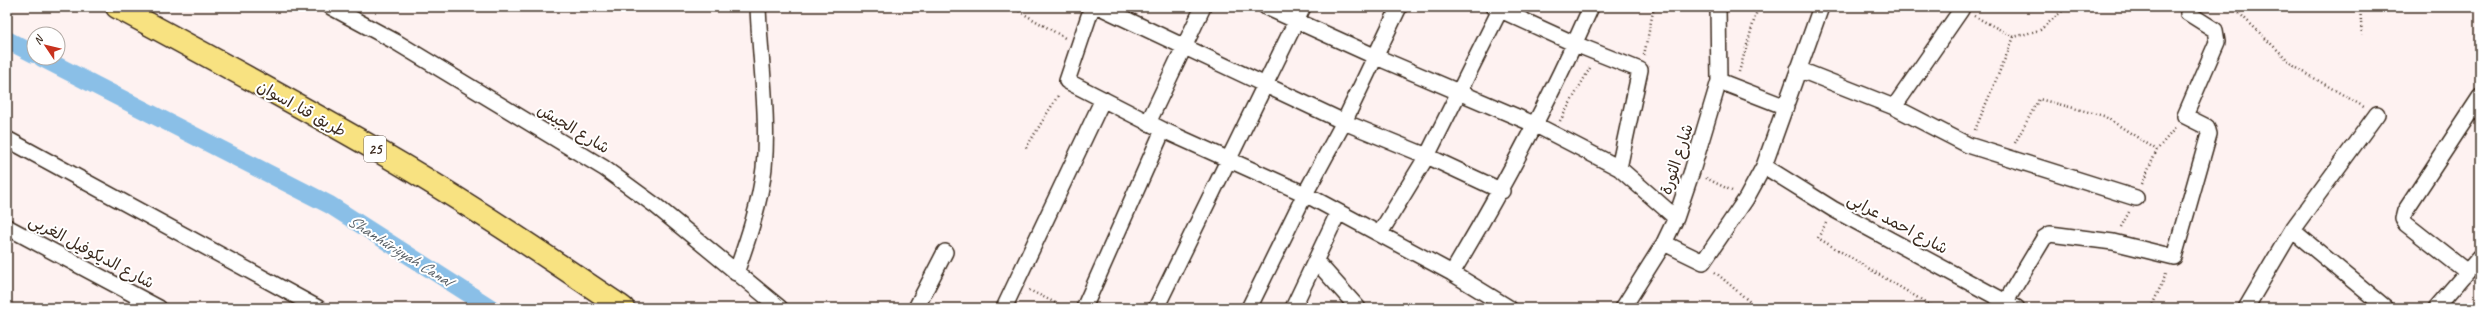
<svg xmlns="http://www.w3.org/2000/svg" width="2487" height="315" font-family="Caveat,'Playpen Sans Arabic',sans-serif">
  <rect width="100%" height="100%" fill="#fef2f1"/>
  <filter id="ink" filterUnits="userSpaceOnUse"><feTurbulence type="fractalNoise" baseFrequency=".025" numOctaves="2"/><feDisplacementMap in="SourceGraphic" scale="8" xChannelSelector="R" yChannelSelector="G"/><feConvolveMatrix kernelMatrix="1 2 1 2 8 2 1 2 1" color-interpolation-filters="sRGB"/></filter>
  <g filter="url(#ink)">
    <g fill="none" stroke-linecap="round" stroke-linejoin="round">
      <path stroke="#8abfe7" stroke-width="18" d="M7,40L34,54
        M42,58L330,205L491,308"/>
      <g stroke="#3b2a1e" stroke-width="18">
        <path id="street" d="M331,7L396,42L604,168L656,206L780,308
          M1092,7L1067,81L1163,130L1305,194L1452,273L1509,308
          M1100,7L1344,122L1427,156L1502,191
          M1266,7L1374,56L1536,125L1619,168L1676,218
          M1494,7L1575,44L1640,70L1619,168
          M1798,69L1894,107L1968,145L2136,198
          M1719,81L1786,107
          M1894,107L1961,10L1957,7
          M1148,123L1203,7
          M7,139L318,308
          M1764,166L1833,209L2017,308
          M7,227L159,308
          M2292,230L2386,308
          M1380,233L1427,156L1500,10
          M1664,243L1703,262L1746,199L1764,166L1821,7
          M1316,261L1358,308
          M2467,272L2406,224L2403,219L2405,211L2480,97
          M736,273C748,239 760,204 764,168C769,115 760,60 758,7
          M1452,273C1504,186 1550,100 1591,7
          M916,308L945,252
          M1004,308L1103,99
          M1084,308L1163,130
          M1156,308L1303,7
          M1249,308L1305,194L1344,122L1399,7
          M1293,308L1338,213
          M1623,308L1664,243L1676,218L1692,171L1719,81L1718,7
          M2002,308L2044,238L2050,234L2113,242L2174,257L2209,134L2207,127L2185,116L2217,42L2215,30L2188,13L2190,7
          M2246,308L2292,230L2377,114
          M2436,308L2480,257"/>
      </g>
      <g stroke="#3b2a1e" stroke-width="25">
        <path id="highway" d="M117,7C208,56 298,104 387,156C468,203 546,256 623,308"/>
      </g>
      <path stroke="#3b2a1e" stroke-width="2.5" stroke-dasharray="1 3" stroke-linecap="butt" d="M1012,7L1065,38
        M2162,7L2174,10
        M2229,7L2236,10L2295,67L2364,107
        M2360,7L2362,35
        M1974,16L2014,37L2040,30L2067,7
        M1644,55L1654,7
        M1739,72L1758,7
        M1560,121L1590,68
        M1975,130L2014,37
        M2015,143L2039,99L2104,116L2157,150
        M1026,148L1059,94
        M1706,178L1732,191
        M2142,184L2157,150L2176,127
        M1826,223L1818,238L1935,308
        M2121,227L2129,212
        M1715,272L1757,308
        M1029,290L1066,308
        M2151,308L2167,272"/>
      <use href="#street" stroke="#fff" stroke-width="15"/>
      <use href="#highway" stroke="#f8e281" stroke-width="22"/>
    </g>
  </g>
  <g text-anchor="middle" stroke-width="4" stroke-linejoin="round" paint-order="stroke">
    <rect fill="#fff" stroke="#766a62" stroke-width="1" x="364" y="136" width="22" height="26" rx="3"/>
    <g font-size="15" font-weight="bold" fill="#3b2a1e">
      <text x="375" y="154">25</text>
    </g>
    <g font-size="16" fill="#3b2a1e" stroke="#fff">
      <text transform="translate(302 108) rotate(29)" y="6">طريق قنا, اسوان</text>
      <text transform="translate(574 128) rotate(31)" y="6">شارع الجيش</text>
      <text transform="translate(1676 159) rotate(-72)" y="6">شارع الثورة</text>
      <text transform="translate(1898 223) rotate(28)" y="6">شارع احمد عرابى</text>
      <text transform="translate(92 251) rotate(28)" y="6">شارع الديكوفيل الغربى</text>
    </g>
    <g font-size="17" font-style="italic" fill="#575e64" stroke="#fff">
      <text transform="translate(400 250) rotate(32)" y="6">Shanhūriyyah Canal</text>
    </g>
  </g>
  <rect width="2487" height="315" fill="none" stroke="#fff" stroke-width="24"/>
  <rect x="12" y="12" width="2463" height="291" fill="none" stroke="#3b2a1e" stroke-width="1.5" filter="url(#ink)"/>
  <g transform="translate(46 46) rotate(305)"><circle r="19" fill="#ffffff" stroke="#b1aaa5"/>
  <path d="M0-3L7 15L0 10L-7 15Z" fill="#c8321e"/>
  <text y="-6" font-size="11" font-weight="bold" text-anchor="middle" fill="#3b2a1e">N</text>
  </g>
</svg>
